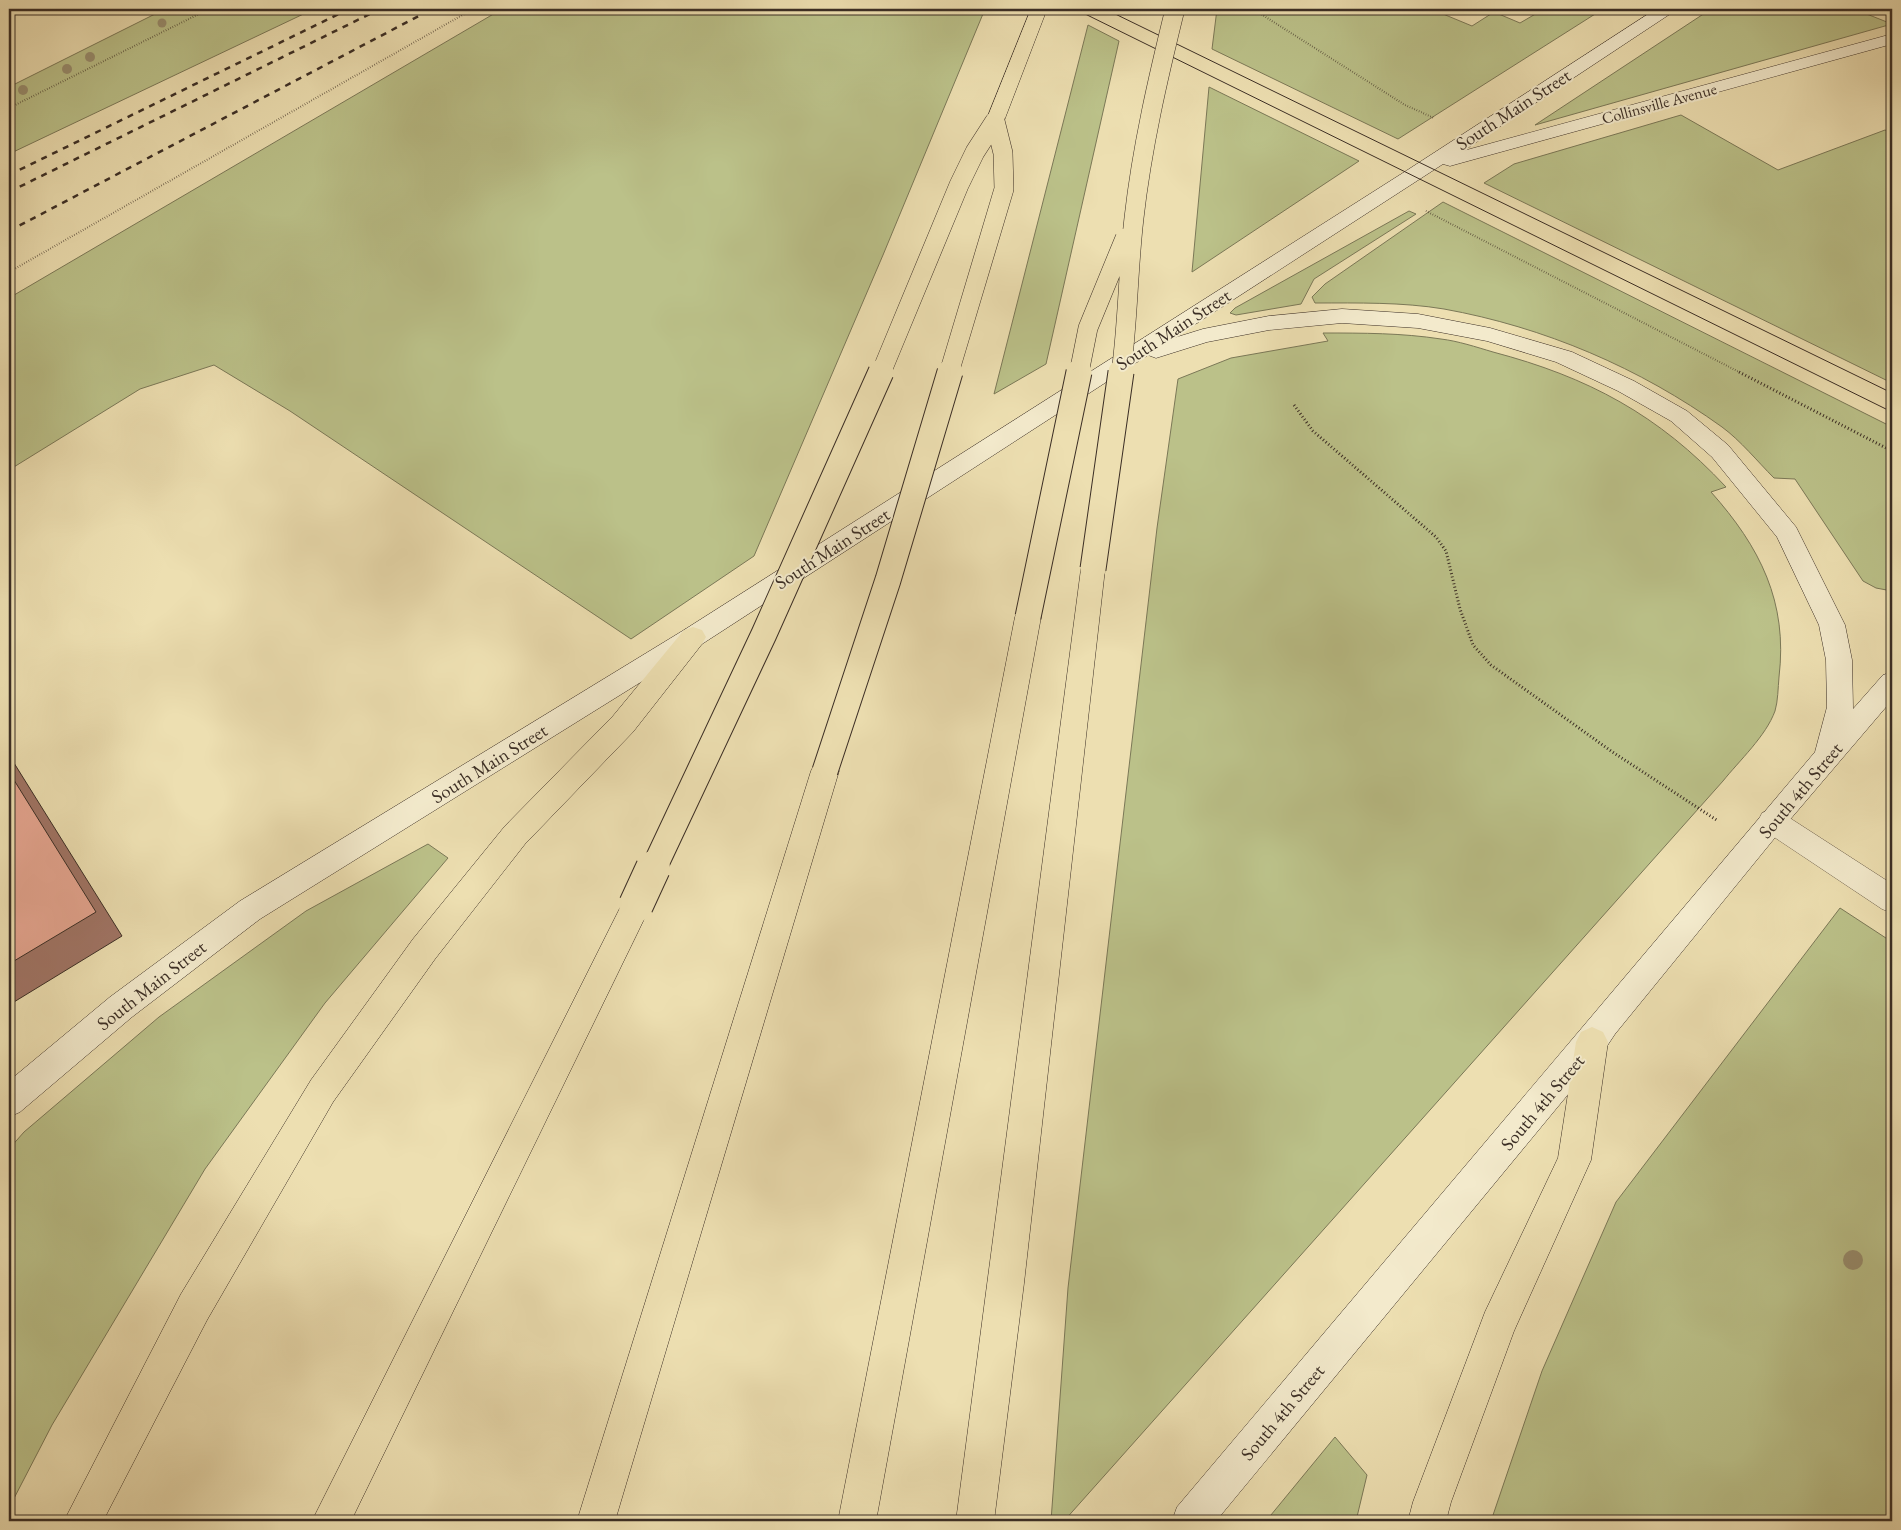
<svg xmlns="http://www.w3.org/2000/svg" width="1901" height="1530" font-family="'EB Garamond',serif">
  <rect width="100%" height="100%" fill="#eddfb1"/>
  <filter id="stains"><feTurbulence type="fractalNoise" baseFrequency=".004" numOctaves="4"/><feColorMatrix values="0 0 0 0 .2 0 0 0 0 .09 0 0 0 0 .02 0 0 0 .5 -.17"/></filter>
  <radialGradient id="worn" r=".72"><stop offset=".6" stop-color="#630" stop-opacity="0"/><stop offset="1" stop-color="#630" stop-opacity=".3"/></radialGradient>
  <path fill="#bbc189" stroke="#7b7857" d="M165,9H314L9,154V87Z
    M502,9H985L883,255L754,556L631,639L290,411L214,365L140,389L9,470V298Z
    M1217,9H1431L1472,26L1494,12L1520,23L1544,9H1603L1398,139L1212,49Z
    M1711,9H1854L1892,24L1535,125Z
    M1088,25L1119,41L1046,364L994,394Z
    M1209,87L1359,161L1192,272Z
    M1681,115L1778,170L1885,130L1892,133V383L1484,183L1514,164Z
    M1443,202L1892,427V591L1876,588L1863,581L1795,479L1774,478C1757,461 1741,441 1722,427C1640,368 1544,327 1444,309C1402,302 1358,303 1315,303L1312,297L1325,284Z
    M1409,211L1416,214L1314,279L1301,304L1236,315L1230,313L1235,308Z
    M1323,333C1363,333 1402,333 1441,339C1458,341 1476,347 1493,352C1588,377 1659,415 1726,487L1711,492C1760,547 1788,602 1779,677C1778,688 1778,701 1775,711C1766,736 1739,761 1723,781L1064,1521H1051L1068,1288L1157,528L1178,379L1231,358L1328,341Z
    M428,844L448,858L325,1003L205,1169L52,1425L9,1508V1149L24,1132L159,1017L306,911Z
    M1840,908L1892,942V1521H1491L1542,1371L1616,1202Z
    M1335,1437L1367,1475L1356,1521H1266Z"/>
  <g fill="none" stroke-linecap="round" stroke-linejoin="round">
    <g stroke="#685a48" stroke-width="1">
      <path id="street" d="M1772,809L1782,813L1892,884V913L1882,909L1762,829L1758,821L1762,813Z"/>
    </g>
    <g stroke="#3b2e25" stroke-width="1">
      <path id="secondary" d="M1656,9H1675L1673,12L1463,151L1892,34V44L1457,164L1450,166L1443,164L1174,338L1203,329L1269,316L1342,309L1418,314L1490,328L1572,352L1634,381L1687,411L1728,445L1796,527L1845,625L1852,660L1853,709L1883,675L1892,672V700L1782,829L1615,1034L1603,1052L1216,1521H1172L1177,1507L1815,752L1827,707L1826,660L1819,625L1777,537L1712,457L1671,421L1618,391L1556,362L1487,341L1418,328L1342,323L1269,330L1207,342L1156,358L1148,355L702,644L260,919L132,1017L20,1112L9,1117V1081L110,997L240,901L684,630L1406,171Z"/>
    </g>
    <g stroke="#3b2e25" stroke-width="1">
      <path id="highway" d="M1031,9H1047L1004,121L1001,125L995,126L989,125L986,121Z
        M1093,560L1102,563L1105,569L1024,1283L994,1521H956L1081,569L1084,563Z
        M1028,607L1037,610L1041,617L876,1521H838L1015,617L1019,610Z
        M693,627L702,630L706,637L702,644L633,732L525,844L435,959L333,1102L207,1320L103,1521H64L181,1294L311,1080L413,939L505,826L613,716L684,630Z
        M825,760L835,763L839,771L615,1521H577L811,771L815,763Z
        M636,892L646,896L651,905L351,1521H312L626,896Z
        M1592,1027L1603,1032L1608,1042L1591,1160L1514,1331L1451,1502L1446,1521H1408L1413,1502L1485,1312L1558,1158L1576,1042L1581,1032Z"/>
    </g>
    <path stroke="#3b2e25" stroke-width="2" stroke-dasharray="0.5 2" stroke-linecap="butt" d="M1253,9L1405,105L1434,118
      M9,108L209,9
      M1426,211L1741,373
      M9,272L473,9"/>
    <path stroke="#3b2e25" stroke-width="3" stroke-dasharray="1 2.5" stroke-linecap="butt" d="M1739,372L1892,451
      M1294,405L1313,431L1436,537L1446,551L1460,609L1473,645L1491,665L1611,751L1718,821"/>
    <use href="#street" fill="#f3eacc" fill-rule="evenodd"/>
    <use href="#secondary" fill="#f3eacc" fill-rule="evenodd"/>
    <use href="#highway" fill="#eddfb1" fill-rule="evenodd"/>
    <path stroke="#3b2e25" stroke-width="1" d="M1075,9L1892,412
      M1105,9L1892,393"/>
    <path stroke="#3b2e25" stroke-width="2.5" stroke-dasharray="6 6" stroke-linecap="butt" d="M9,175L349,9
      M9,192L380,9
      M9,231L432,9"/>
    <g stroke="#3b2e25" stroke-width="20" stroke-linecap="butt">
      <path id="highway-bridge-far2" d="M881,373L959,185L975,152L995,121
        M949,373L1004,189L1003,153L995,121
        M1079,373L1088,328L1125,238
        M1121,373C1128,322 1128,270 1134,218C1142,147 1158,78 1175,9"/>
    </g>
    <g stroke="#3b2e25" stroke-width="27" stroke-linecap="butt">
      <path id="highway-bridge-far1" d="M1093,569L1121,372
        M1028,617L1079,372
        M825,771L888,580L950,372
        M653,870L764,634L881,372"/>
    </g>
    <g stroke="#3b2e25" stroke-width="36" stroke-linecap="butt">
      <path id="highway-bridge" d="M636,905L653,868"/>
    </g>
    <use href="#highway-bridge-far2" stroke="#eddfb1" stroke-width="19"/>
    <use href="#highway-bridge-far1" stroke="#eddfb1" stroke-width="25"/>
    <use href="#highway-bridge" stroke="#eddfb1" stroke-width="34"/>
  </g>
  <g fill="#998e6f">
    <circle cx="162" cy="23" r="4.5"/>
    <circle cx="90" cy="57" r="5"/>
    <circle cx="67" cy="69" r="5"/>
    <circle cx="23" cy="90" r="5"/>
    <circle cx="1853" cy="1260" r="10"/>
  </g>
  <path fill="#a07465" stroke="#3b2e25" d="M9,755L122,936L9,1005Z"/>
  <path fill="#e5a590" stroke="#3b2e25" d="M9,772L96,912L9,964Z"/>
  <g text-anchor="middle" stroke-width="4" stroke-linejoin="round" paint-order="stroke">
    <g font-size="16" fill="#3b2e25" stroke="#f3eacc">
      <text transform="translate(1659 103) rotate(-15)" y="6">Collinsville Avenue</text>
    </g>
    <g font-size="19" fill="#3b2e25" stroke="#f3eacc">
      <text transform="translate(1513 109) rotate(-33)" y="7">South Main Street</text>
      <text transform="translate(1173 329) rotate(-33)" y="7">South Main Street</text>
      <text transform="translate(832 548) rotate(-33)" y="7">South Main Street</text>
      <text transform="translate(489 763) rotate(-32)" y="7">South Main Street</text>
      <text transform="translate(1800 790) rotate(-50)" y="7">South 4th Street</text>
      <text transform="translate(151 985) rotate(-38)" y="7">South Main Street</text>
      <text transform="translate(1542 1102) rotate(-50)" y="7">South 4th Street</text>
      <text transform="translate(1282 1412) rotate(-50)" y="7">South 4th Street</text>
    </g>
  </g>
  <rect width="1901" height="1530" fill="none" stroke="#eddfb1" stroke-width="30"/>
  <rect x="10" y="10" width="1881" height="1510" fill="none" stroke="#3b2e25" stroke-width="2.5"/>
  <rect x="15" y="15" width="1871" height="1500" fill="none" stroke="#3b2e25"/>
  <rect width="100%" height="100%" filter="url(#stains)"/>
  <rect width="100%" height="100%" fill="url(#worn)"/>
</svg>
